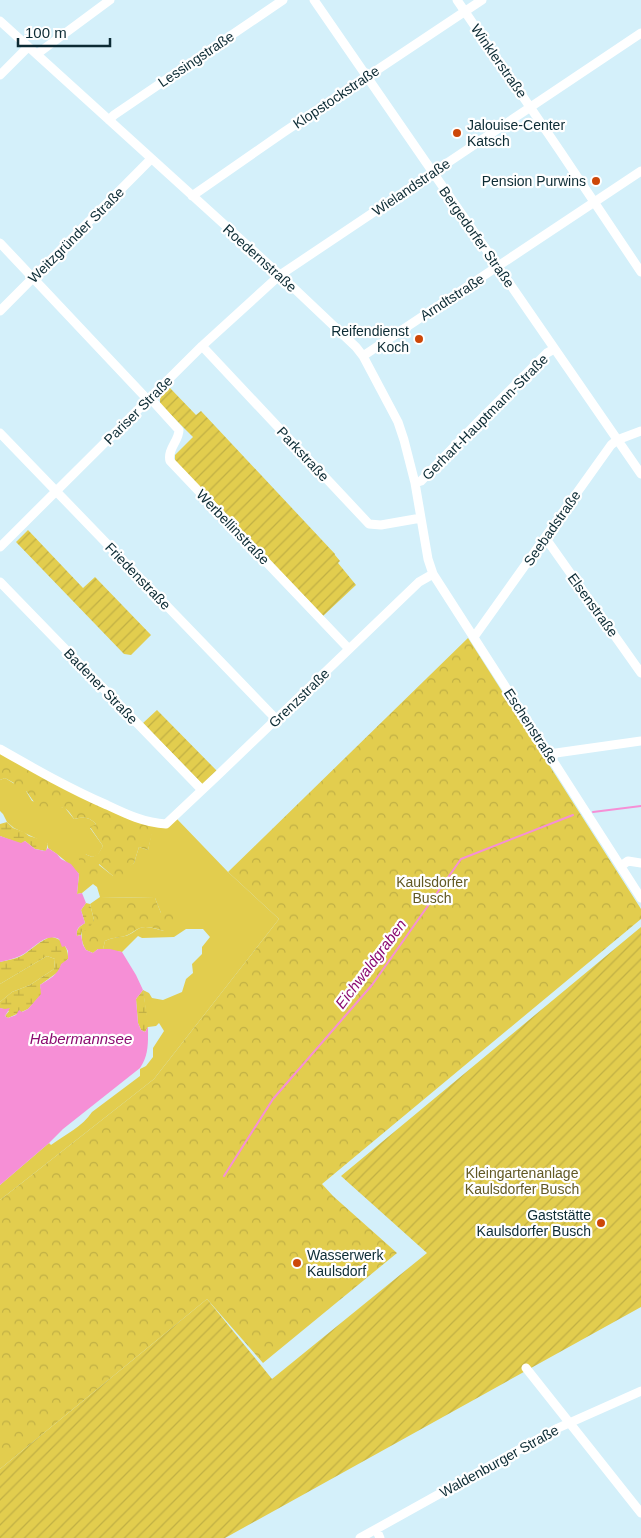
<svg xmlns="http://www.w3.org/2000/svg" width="641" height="1538" font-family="Helvetica,sans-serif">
  <defs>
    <pattern id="forest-crowns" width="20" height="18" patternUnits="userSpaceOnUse" patternTransform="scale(1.25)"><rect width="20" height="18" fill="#e2cd4e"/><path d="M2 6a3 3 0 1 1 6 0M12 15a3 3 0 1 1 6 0" fill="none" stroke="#c1b045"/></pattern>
    <pattern id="wetland-marsh" width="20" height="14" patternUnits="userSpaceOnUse" patternTransform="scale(1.25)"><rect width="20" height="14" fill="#e2cd4e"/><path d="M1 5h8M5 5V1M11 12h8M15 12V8" fill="none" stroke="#c1b045"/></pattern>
    <pattern id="garden-furrows" width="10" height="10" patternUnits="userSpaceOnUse" patternTransform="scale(1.25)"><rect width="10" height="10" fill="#e2cd4e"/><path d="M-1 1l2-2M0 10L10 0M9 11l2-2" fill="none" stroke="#c1b045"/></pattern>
  </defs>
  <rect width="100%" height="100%" fill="#d4f0fa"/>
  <path fill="#e2cd4e" d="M5,778L26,791L32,801L65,808L74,819C84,817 89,817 96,824L90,828L103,846L98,855L92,857L85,854L113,876L134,863L139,847L148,850L153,826L177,819L228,872L279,919L154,1079L0,1200V1185L49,1143L51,1145C65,1135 83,1126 92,1112L140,1076V1069L146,1066L153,1057V1048L164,1031L159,1023L156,1026L148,1027L143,990L149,993L152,998L163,1000L182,992L186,979L193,973L192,964L202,954V947L210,937L203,929H186L174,937L142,938L138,936L122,952L103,949L105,941C113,937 117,938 125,936C131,935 135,930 140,928C147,925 156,929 164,931L161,913L155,898L100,897L97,887L93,884L82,893L77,894L79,874C70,864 59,855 48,848V844L14,828L7,822L3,814L0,811V780Z
    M47,956L55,959L54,969L30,985L12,992L0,1002V984Z"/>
  <path fill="url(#forest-crowns)" d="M468,638L641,909V919L322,1184L333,1196L397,1253L263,1363L207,1299L0,1469V1200L154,1079L279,919L228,872Z
    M0,753L153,826V830L148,850L139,847L134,863L128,868L124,878L113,876L99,864L97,875L86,876L78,857L85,854L92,857L98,854L103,846L90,827L96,824C89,817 84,817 74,819C62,798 58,814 43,808C34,805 32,798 26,791L17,792L12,788L14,783L5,778L0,780Z
    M100,897L155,898L161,913L175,912L177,922L164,927V931C157,929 148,925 140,928C135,930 131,934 125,936C118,938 113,937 105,941L103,949H98L93,953L86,950C82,944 81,938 82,931L94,920L90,904Z"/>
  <path fill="url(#wetland-marsh)" d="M7,822L13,828L24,832L29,836L43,840L48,844L46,851L35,849L25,841L21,844L0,836V824Z
    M86,903L90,904L94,920L89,929L82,931L81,935L77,936C76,929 79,927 85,923L81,910Z
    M50,937C61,937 69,948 68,959L61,966L58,972L40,985L42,994L28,1009L8,1018L5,1016L9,1011L0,1008V1002L12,992L30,985L54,969L55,959L47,956L0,984V962C7,960 17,959 23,955C32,949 40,941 50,937Z
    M143,990L148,1022V1027L145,1032L141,1030L138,1023L136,999Z"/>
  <path fill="url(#garden-furrows)" d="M170,388L196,415L201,411L335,554V555L340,561L338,563L356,585L323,616L175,461V455L193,437L160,404V397Z
    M28,530L83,588L95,577L151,635L131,655L124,654L16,542Z
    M157,710L218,772L203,785L143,723Z
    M641,927V1307L225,1538H0V1469L207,1299L272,1379L427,1253L341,1176Z"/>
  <path fill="#f68fd6" d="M0,836L21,843L25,841L35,849L45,851L48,848L57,854L61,859L71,864L79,874L77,894L82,893L86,903L81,910L85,923C79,927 76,928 77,936L81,935L83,945L86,950L93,953L98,949H110L122,952L136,975L143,990L136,999L138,1023L141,1030L145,1032L148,1027C148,1042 149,1055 140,1068L63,1129L49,1143L0,1185V1008L5,1009L10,1008L5,1016L8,1018L16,1015L19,1010L22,1012L28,1009L41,994L40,985C48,980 59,974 61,964L68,959V951L65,946L62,947L59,939C44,932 32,951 20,956C13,959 7,960 0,962Z"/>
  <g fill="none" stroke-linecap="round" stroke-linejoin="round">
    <path stroke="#f68fd6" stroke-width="2" d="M593,812L641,806
      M224,1176L273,1099L372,985L461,859L573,815"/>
    <path stroke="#fff" stroke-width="9" d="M314,0L641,474
      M457,0L560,151L641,272
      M0,21L280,275L356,347L363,356L398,422L404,440L415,483L428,559L433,574L641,898
      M37,54L110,0
      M0,75L28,47
      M109,120L114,115L283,0
      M192,196L284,132L482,0
      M0,243L148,400
      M0,311L151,159
      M202,346L369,524L381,525L421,518
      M363,356L641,171
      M150,398L179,430C179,441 167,449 170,461L349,649
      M0,433L276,719
      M415,483L421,481L477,423L547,353L554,349
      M544,540L549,543L641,673
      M0,547L202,346L280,275L641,33
      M0,582L202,790
      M474,637L611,445L617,440L641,431
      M0,749C35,769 70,789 107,805C126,814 145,823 166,824L217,776L419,582L433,574
      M552,758L556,753L641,741
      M621,866L628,861L641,863
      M526,1368L641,1513
      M376,1529L380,1538
      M360,1538L558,1428L641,1391"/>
  </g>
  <g fill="#cd4708" stroke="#fff" stroke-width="2">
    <circle cx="457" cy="133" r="5"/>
    <circle cx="596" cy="181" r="5"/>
    <circle cx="419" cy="339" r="5"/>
    <circle cx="601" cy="1223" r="5"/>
    <circle cx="297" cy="1263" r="5"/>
  </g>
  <g text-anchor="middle" stroke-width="4.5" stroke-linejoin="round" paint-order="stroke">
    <g font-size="14" fill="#0c2b34" stroke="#fff">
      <text transform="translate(196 59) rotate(-34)" y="5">Lessingstraße</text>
      <text transform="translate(499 61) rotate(55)" y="5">Winklerstraße</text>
      <text transform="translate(336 97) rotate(-34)" y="5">Klopstockstraße</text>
      <text transform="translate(411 187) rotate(-34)" y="5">Wielandstraße</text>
      <text transform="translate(76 235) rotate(-45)" y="5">Weitzgründer Straße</text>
      <text transform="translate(477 237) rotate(55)" y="5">Bergedorfer Straße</text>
      <text transform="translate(260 258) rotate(42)" y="5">Roedernstraße</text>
      <text transform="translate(452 297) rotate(-33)" y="5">Arndtstraße</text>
      <text transform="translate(138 410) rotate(-45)" y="5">Pariser Straße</text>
      <text transform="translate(485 417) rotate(-45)" y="5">Gerhart-Hauptmann-Straße</text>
      <text transform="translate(303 454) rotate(47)" y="5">Parkstraße</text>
      <text transform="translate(233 527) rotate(46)" y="5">Werbellinstraße</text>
      <text transform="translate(552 528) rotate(-55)" y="5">Seebadstraße</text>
      <text transform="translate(138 576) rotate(46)" y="5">Friedenstraße</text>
      <text transform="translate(593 605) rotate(54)" y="5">Elsenstraße</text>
      <text transform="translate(101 686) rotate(46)" y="5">Badener Straße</text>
      <text transform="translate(299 698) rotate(-44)" y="5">Grenzstraße</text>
      <text transform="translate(531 726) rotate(57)" y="5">Eschenstraße</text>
      <text transform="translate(499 1461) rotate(-29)" y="5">Waldenburger Straße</text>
    </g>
    <g font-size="14" fill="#0c2b34" stroke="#fff" text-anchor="end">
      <text x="467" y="130" text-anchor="start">Jalouise-Center<tspan x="467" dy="16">Katsch</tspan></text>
      <text x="586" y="186">Pension Purwins</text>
      <text x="409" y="336">Reifendienst<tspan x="409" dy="16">Koch</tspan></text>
      <text x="591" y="1220">Gaststätte<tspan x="591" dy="16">Kaulsdorfer Busch</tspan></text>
      <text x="307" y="1260" text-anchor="start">Wasserwerk<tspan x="307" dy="16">Kaulsdorf</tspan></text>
    </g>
    <g font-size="14" fill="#625924" stroke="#fff">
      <text x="432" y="887">Kaulsdorfer<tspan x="432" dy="16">Busch</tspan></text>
      <text x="522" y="1178">Kleingartenanlage<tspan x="522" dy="16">Kaulsdorfer Busch</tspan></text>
    </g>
    <g font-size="15" font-style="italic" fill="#8b0b70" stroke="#fff">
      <text transform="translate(371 964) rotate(-53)" y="5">Eichwaldgraben</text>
      <text x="81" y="1044">Habermannsee</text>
    </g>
  </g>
  <path d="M18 38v8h92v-8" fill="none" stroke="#0c2b34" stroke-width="2.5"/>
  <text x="25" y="38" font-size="15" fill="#0c2b34" stroke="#ffffff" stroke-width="4" paint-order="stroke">100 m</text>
</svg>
